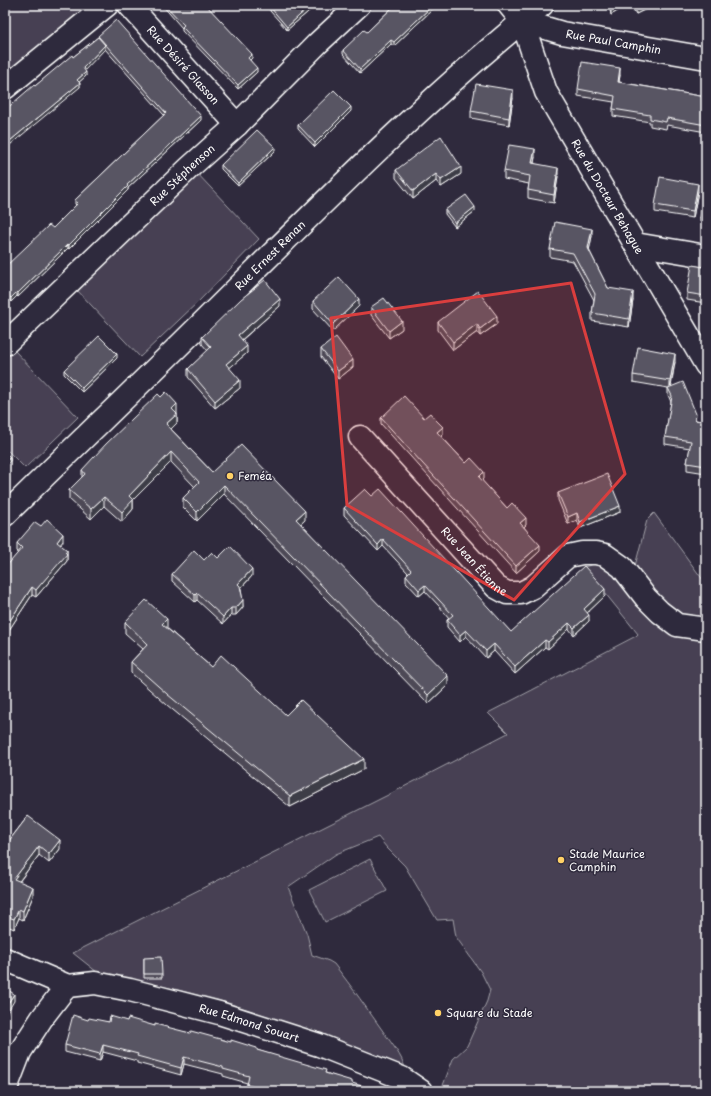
<svg xmlns="http://www.w3.org/2000/svg" width="711" height="1096" font-family="'Playpen Sans',sans-serif">
  <rect width="100%" height="100%" fill="#2f2a3d"/>
  <filter id="ink" filterUnits="userSpaceOnUse"><feTurbulence type="fractalNoise" baseFrequency=".025" numOctaves="2"/><feDisplacementMap in="SourceGraphic" scale="8" xChannelSelector="R" yChannelSelector="G"/><feConvolveMatrix kernelMatrix="1 2 1 2 8 2 1 2 1" color-interpolation-filters="sRGB"/></filter>
  <g filter="url(#ink)">
    <path fill="#464152" stroke="#a2a0a8" d="M5,5H90L5,75Z
      M195,171L259,239L199,301L140,357L76,289Z
      M14,350L78,417L25,468L5,448V359Z
      M654,513L706,584V1091H443L442,1088L453,1059L467,1046L487,1001L490,990L481,972L456,937L453,919L437,920L405,866L387,848L378,837L336,854L288,887L307,934L312,955L329,961L334,964C352,987 368,1010 385,1034C392,1044 402,1056 405,1068L306,1029L218,1000L170,988L102,976L73,953L390,794L508,733L488,713L636,636L638,634L584,567L615,558L635,566L647,520Z
      M370,859L387,891L325,922L309,890Z"/>
    <g fill="none" stroke-linecap="round" stroke-linejoin="round">
      <g stroke="#fff" stroke-width="25">
        <g id="minor">
          <path id="s1" d="M129,5L237,125"/>
          <path id="s2" d="M509,5L522,21L546,92L706,365"/>
          <path id="s3" d="M522,21L562,33L706,58"/>
          <path d="M5,88L107,5"/>
          <path d="M635,244L706,256"/>
          <path id="s4" d="M5,344L189,168L237,125L318,43L359,5"/>
          <path id="s5" d="M360,437L496,587L507,593H521L533,587L568,556L582,553H596L605,555L622,567L646,598L660,612L677,625L706,629"/>
          <path id="s6" d="M5,515C76,445 148,377 218,307C323,203 427,98 542,5"/>
          <path d="M5,959L68,986"/>
          <path id="s7" d="M5,1091L20,1052L42,1018L62,992L68,986L95,983L130,990L219,1013L319,1045L402,1078L421,1091"/>
        </g>
      </g>
      <use href="#minor" stroke="#2f2a3d" stroke-width="22"/>
    </g>
    <path fill="#4d4956" stroke="#fff" d="M162,5H206L252,58L250,60L257,72L238,89L182,31V28Z
      M272,5H316L287,30L270,11V7Z
      M395,5H437L394,46L391,44L360,73L343,54V50L367,32Z
      M609,5H627L611,15Z
      M630,5H651L646,9L636,14Z
      M98,37L201,120L128,188V190L69,249L68,248L18,297L17,296L11,302L5,296V267L53,228L76,205L75,204V200L164,115L105,49L84,70L86,76L79,82L80,87L35,86L73,57Z
      M620,75L619,82L706,97V161H702V154L706,132L667,125L666,129L650,126V122L613,116V109L614,102L578,96V89Z
      M513,98L509,125L471,118V111Z
      M351,111L315,147L298,129V125Z
      M275,151L238,186L221,169V165Z
      M535,157L534,163L558,176L554,203L528,198V190L529,184L504,179V171Z
      M396,170L461,174L441,187L436,181L413,199L396,178Z
      M698,191L693,218L655,212V205Z
      M706,202V222L700,221V218Z
      M445,210L475,211L455,227L445,214Z
      M592,236L589,250L608,288L633,300L629,327L592,321V313L594,300L573,261L550,257V249Z
      M706,266V303L687,300V293Z
      M313,301L359,306L333,331L313,309Z
      M280,306L242,340L247,353L229,368L240,388L215,408L188,377V369L208,351L202,344V337Z
      M371,307L402,329L389,338L371,315Z
      M438,322L497,324L480,336L477,332L453,350L438,330Z
      M321,349L353,367L338,379L321,357Z
      M117,358L82,392L64,374V370Z
      M675,362L671,387L696,420L706,422V473L687,470V463L690,448L665,444V437L671,402L668,395V388L633,382V375Z
      M177,413V423L171,429L212,472L305,520L301,524L448,685L428,704L224,494L197,521L183,507V498L195,487L171,462L133,500V509L122,522L104,506L91,519L69,499V490L82,477V470Z
      M381,418H424L443,434L441,436L466,463L484,479L482,481L507,508L526,525L524,527L540,551L516,573L381,424Z
      M558,493L620,512L580,528L577,520L568,524L558,500Z
      M372,496L511,632L605,596L587,613L589,621L574,635L569,629L548,649L545,647L515,674L494,651L486,658L466,636L460,642L447,627V620L449,618L439,606L425,591L419,596L406,582V575L408,573L383,546L378,551L344,515V508Z
      M41,526L63,541L60,545L67,550V561L36,597L32,595L9,630V633L5,638L18,552L17,551V543Z
      M218,558L252,576L241,588L243,607L236,615H231L223,624L197,600L195,602L172,581V574L204,560Z
      M125,622L167,628L211,667L286,715L364,769L290,807L167,705L131,673V662L143,649L125,633Z
      M28,816L60,849L49,863L39,855L19,882L33,896L23,920L19,918L14,929L5,925V846Z
      M144,958L162,974V978H144Z
      M88,1020L109,1022L127,1021L155,1026L190,1033L257,1050L326,1073L352,1083L369,1091H247V1083L223,1076V1074L184,1064L181,1075L137,1063V1061L103,1052L100,1061L65,1052V1045Z"/>
    <path fill="#3e3c46" stroke="#fff" d="M311,5H316L287,30V27Z
      M433,5H437L394,46V42Z
      M616,5H627L611,15V8Z
      M639,5H651L646,9L636,14V6Z
      M391,40V44L360,73V69Z
      M105,45V49L83,72V68Z
      M252,54V58L248,62V58Z
      M257,68V72L238,89V85Z
      M620,68V75L618,89V82Z
      M86,72V76L77,84V80Z
      M80,83V87L5,149V145Z
      M513,90V98L509,125V118Z
      M351,107V111L315,147V143Z
      M201,116V120L128,188V190L69,249V245L127,185Z
      M275,147V151L238,186V183Z
      M535,149V157L532,171V163Z
      M461,167V174L441,187V180Z
      M558,168V176L554,203V195Z
      M436,174V181L413,199V191Z
      M698,184V191L693,218V211Z
      M475,207V211L455,227V223Z
      M592,229V236L588,256V248Z
      M68,244V248L18,297V293Z
      M17,292V296L11,302V298Z
      M633,292V300L629,327V319Z
      M280,299V306L238,343V335Z
      M359,299V306L333,331V324Z
      M497,316V324L480,336V329Z
      M402,321V329L389,338V331Z
      M477,324V332L453,350V342Z
      M247,346V353L226,371V364Z
      M117,354V358L82,392V388Z
      M675,354V362L670,389V381Z
      M353,360V367L338,379V371Z
      M240,380V388L215,408V401Z
      M177,404V413L172,418V409Z
      M177,414V423L166,434V424Z
      M443,427V434L437,439V432Z
      M171,452V462L133,500V509L122,522V512L129,496Z
      M10,457V461L5,467V463Z
      M484,472V479L479,484V477Z
      M224,485V494L197,521V512Z
      M104,497V506L91,519V509Z
      M620,506V512L580,528V522Z
      M305,511V520L296,528V519Z
      M577,513V520L568,524V517Z
      M526,518V525L520,530V523Z
      M63,534V541L57,549V542Z
      M383,539V546L378,551V545Z
      M540,545V551L516,573V566Z
      M67,550V561L36,597V590Z
      M252,569V576L238,591V584Z
      M425,585V591L419,596V590Z
      M32,587V595L9,630V633L5,638V631L7,625Z
      M605,589V596L584,616V609Z
      M197,593V600L195,602V595Z
      M243,600V607L236,615V608Z
      M231,608V615L223,624V617Z
      M589,615V621L574,635V628Z
      M167,619V630L162,624Z
      M569,623V629L548,649V642Z
      M466,630V636L460,642V635Z
      M545,640V647L515,674V667Z
      M494,644V651L486,658V651Z
      M448,676V685L428,704V695Z
      M364,759V769L290,807V796Z
      M60,840V849L49,863V854Z
      M39,846V855L14,888V879Z
      M33,887V896L23,920V911Z
      M19,909V918L14,929V919Z
      M14,994V1001L5,1016V1008Z
      M103,1045V1052L100,1061V1054Z
      M184,1057V1064L181,1075V1068Z"/>
    <path fill="#595564" stroke="#fff" d="M165,5H206L252,54L248,58L257,68L238,85L182,27L184,25Z
      M272,5H311L287,27L270,7Z
      M395,5H433L394,42L391,40L360,69L343,50L364,30L367,32Z
      M610,5H616L611,8Z
      M116,20L201,116L127,185L128,186L69,245L68,244L18,293L17,292L11,298L5,292V267L49,225L53,228L78,203L75,200L166,113L98,36Z
      M98,37L105,45L83,68L86,72L77,80L80,83L5,145V110L34,85L35,86L72,55L73,57Z
      M582,62L620,68L618,82L706,97V125L667,118L666,122L650,119V115L613,109L615,96L578,89Z
      M476,84L513,90L509,118L471,111Z
      M334,90L351,107L315,143L298,125Z
      M257,130L275,147L238,183L221,165Z
      M706,131V154H702Z
      M441,136L461,167L441,180L436,174L413,191L396,170Z
      M509,145L535,149L532,163L558,168L554,195L528,190L530,176L504,171Z
      M660,177L698,184L693,211L655,205Z
      M466,195L475,207L455,223L445,210Z
      M702,201L706,202V219L700,218Z
      M555,222L592,229L588,248L608,288L633,292L629,319L592,313L595,294L573,253L550,249Z
      M692,265L704,267V266H706V296L687,293Z
      M339,277L359,299L333,324L313,301Z
      M265,280L280,299L238,335L247,346L226,364L240,380L215,401L188,369L211,347L202,337L241,299Z
      M478,291L497,316L480,329L477,324L453,342L438,322Z
      M384,298L402,321L389,331L371,307Z
      M99,336L117,354L82,388L64,370Z
      M336,337L353,360L338,371L321,349Z
      M638,347L675,354L670,381L633,375Z
      M683,382L696,414L695,420L706,422V466L687,463L691,441L665,437L672,396L668,388Z
      M166,392L177,404L172,409L177,414L166,424L212,472L241,445L305,511L296,519L448,676L428,695L224,485L197,512L183,498L199,482L171,452L129,496L133,500L122,512L104,497L91,509L69,490L85,474L82,470L106,444L158,394L161,397Z
      M404,396L424,418L430,413L436,420L443,427L437,432L466,463L471,458L484,472L479,477L507,508L512,503L526,518L520,523L540,545L516,566L381,418Z
      M5,452L10,457L5,463Z
      M607,474L620,506L580,522L577,513L568,517L558,493Z
      M365,489L372,496L380,489L511,632L584,566L605,589L584,609L589,615L574,628L569,623L548,642L545,640L515,667L494,644L486,651L466,630L460,635L447,620L453,615L425,585L419,590L406,575L411,570L383,539L378,545L344,508Z
      M47,519L63,534L57,542L67,550L65,552L67,554L36,590L32,587L7,625L9,626L5,631V568L22,548L17,543L35,522L41,526Z
      M230,546L252,569L238,584L240,586L243,600L236,608H231L223,617L197,593L195,595L172,574L194,550L204,560L212,552L218,558Z
      M146,600L167,619L162,624L211,667L221,655L286,715L301,700L364,759L290,796L167,694L131,662L148,644L125,622Z
      M28,816L60,840L49,854L39,846L14,879L33,887L23,911L19,909L14,919L5,916V846Z
      M161,957L162,974H144V958Z
      M5,988L14,994L5,1008Z
      M73,1015L88,1020L89,1018L109,1022L110,1016L127,1021L128,1018L155,1026V1024L190,1033L191,1031L231,1042V1040L257,1048V1050L326,1070L325,1073L352,1081V1083L369,1088L368,1091H271L247,1085L249,1076L223,1069V1067L184,1057L181,1068L137,1056L138,1054L103,1045L100,1054L65,1045Z"/>
  </g>
  <path fill="#da3e3e" fill-opacity="0.2" stroke="#da3e3e" stroke-width="3" stroke-linejoin="round" d="M571,283L625,474L514,600L347,505L331,318Z"/>
  <g fill="#ffd166" stroke="#2f2a3d" stroke-width="1.5">
    <circle cx="230" cy="476" r="4"/>
    <circle cx="561" cy="860" r="4"/>
    <circle cx="438" cy="1013" r="4"/>
  </g>
  <g text-anchor="middle" stroke-width="3" stroke-linejoin="round" paint-order="stroke">
    <g font-size="11" fill="#fff" stroke="#2f2a3d">
      <text dy="4" stroke="none"><textPath href="#s3" startOffset="94">Rue Paul Camphin</textPath></text>
      <text dy="4" stroke="none"><textPath href="#s1" startOffset="81">Rue Désiré Glasson</textPath></text>
      <text dy="4" stroke="none"><textPath href="#s4" startOffset="245">Rue Stéphenson</textPath></text>
      <text dy="4" stroke="none"><textPath href="#s2" startOffset="217">Rue du Docteur Behague</textPath></text>
      <text dy="4" stroke="none"><textPath href="#s6" startOffset="371">Rue Ernest Renan</textPath></text>
      <text dy="4" stroke="none"><textPath href="#s5" startOffset="169">Rue Jean Étienne</textPath></text>
      <text dy="4" stroke="none"><textPath href="#s7" startOffset="310">Rue Edmond Souart</textPath></text>
    </g>
    <g font-size="11" fill="#fff" stroke="#2f2a3d" text-anchor="start">
      <text x="238" y="480">Feméa</text>
      <text x="569" y="858">Stade Maurice<tspan x="569" dy="13">Camphin</tspan></text>
      <text x="446" y="1017">Square du Stade</text>
    </g>
  </g>
  <rect width="711" height="1096" fill="none" stroke="#2f2a3d" stroke-width="20"/>
  <rect x="10" y="10" width="691" height="1076" fill="none" stroke="#fff" stroke-width="1.5" filter="url(#ink)"/>
</svg>
